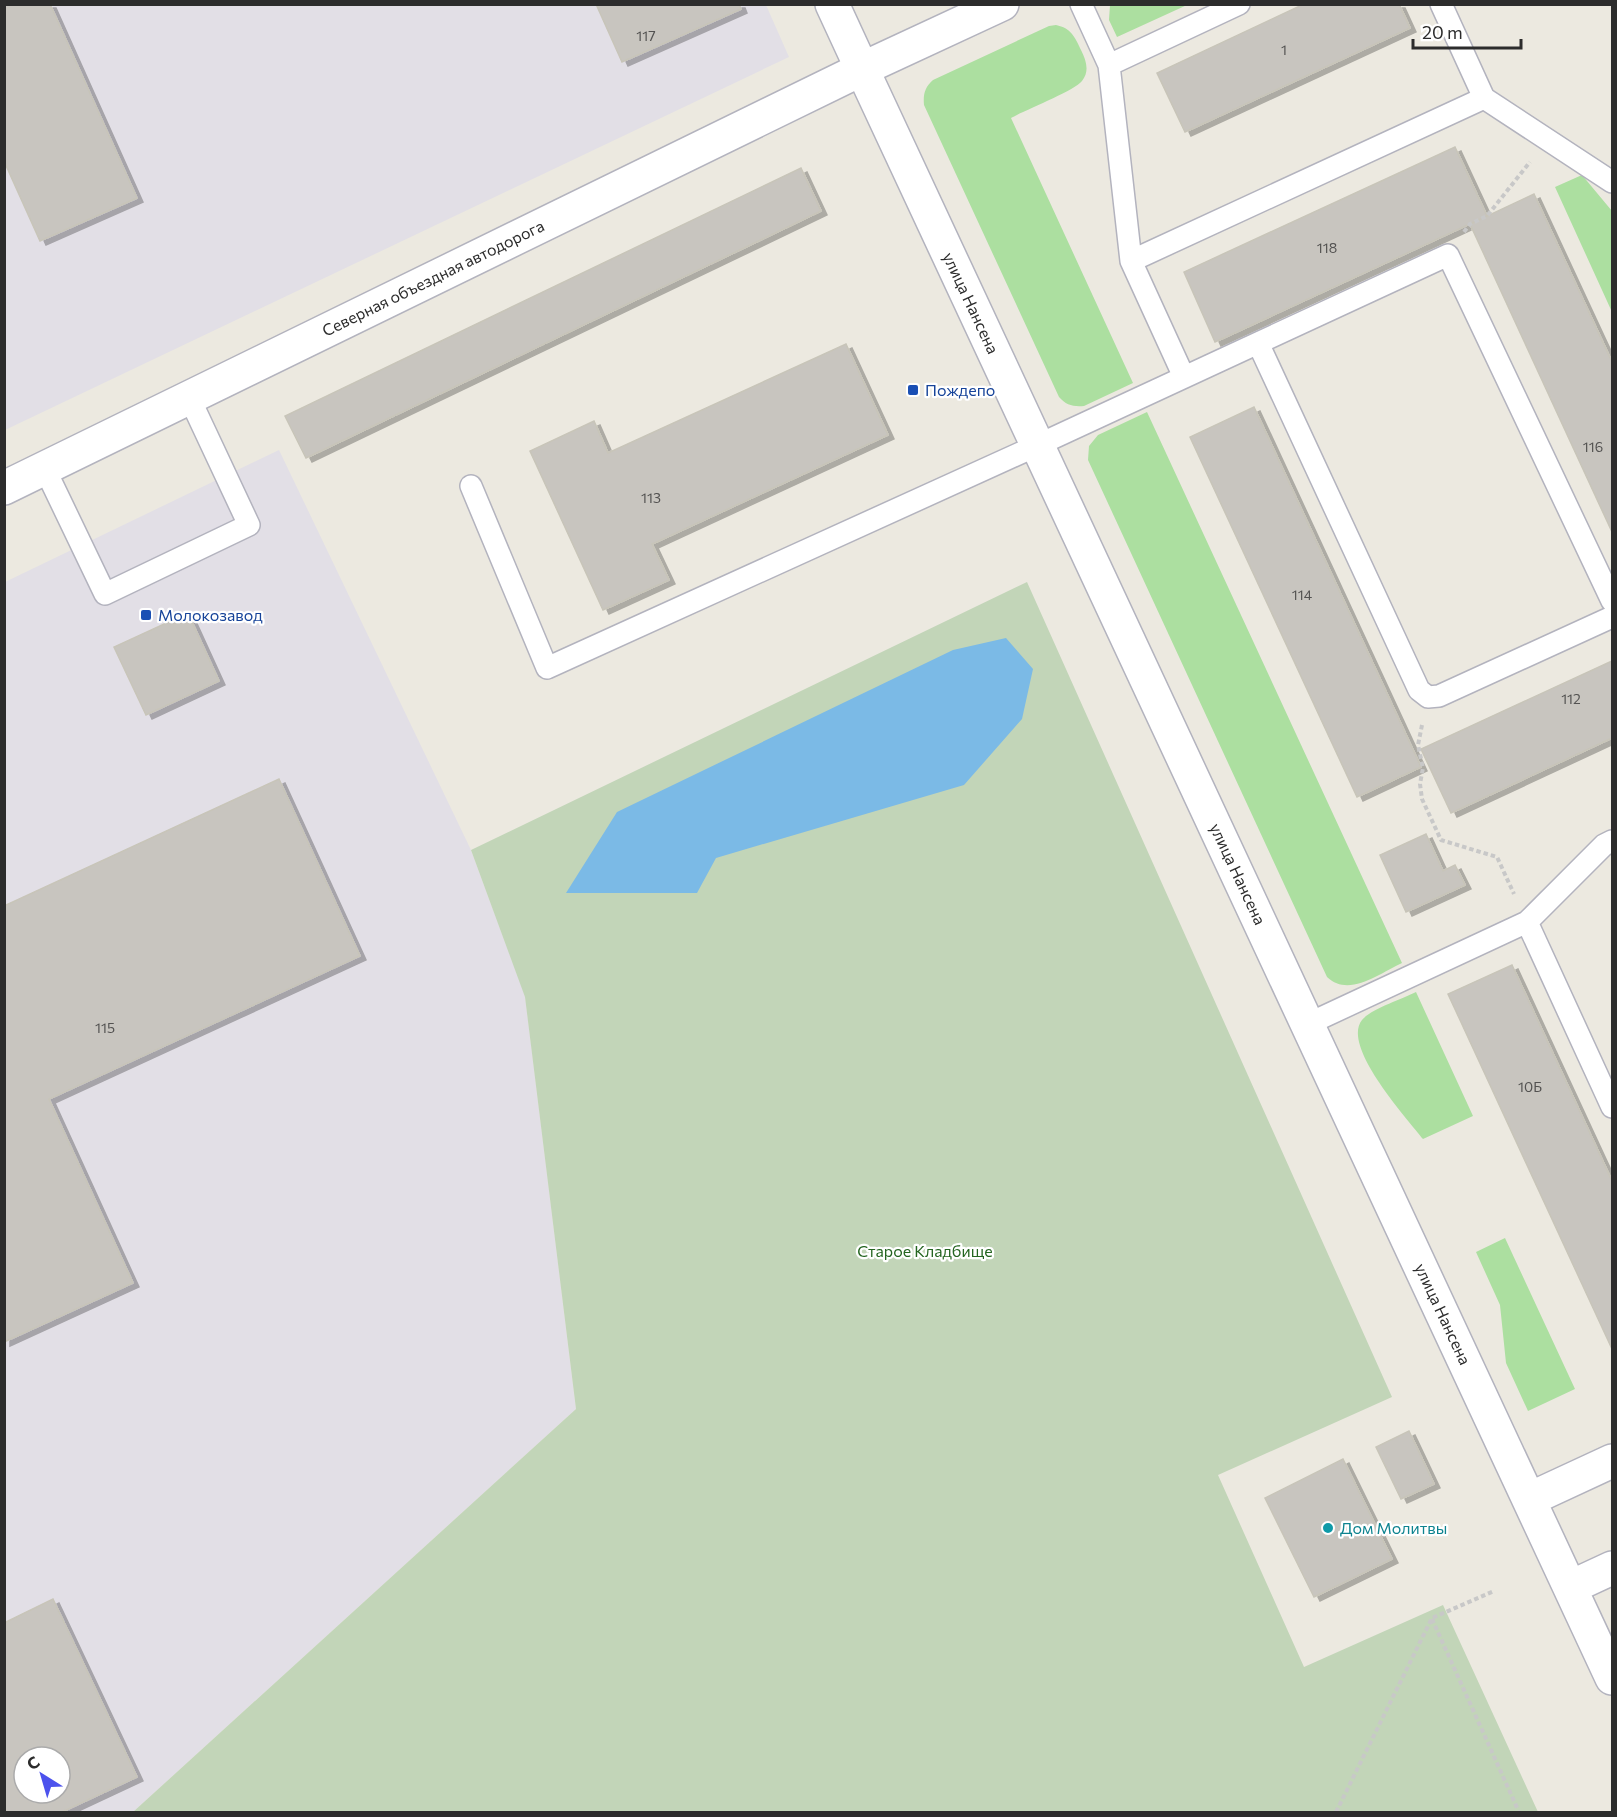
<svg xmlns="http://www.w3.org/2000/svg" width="1617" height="1817" font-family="Commissioner,sans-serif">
  <defs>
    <filter id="shadow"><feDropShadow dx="6" dy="4" stdDeviation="0" flood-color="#0004"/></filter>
  </defs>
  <rect width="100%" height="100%" fill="#ece9e0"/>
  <path fill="#e2dfe6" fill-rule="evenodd" d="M5,5H766L789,57L5,430Z
    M279,450L471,850L525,996L576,1409L133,1812H5V582ZM24,1757H60V1793H24Z"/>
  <path fill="#acdfa0" d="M1110,5V4L1187,5L1117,37L1109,20Z
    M1056,25C1071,28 1075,37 1081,50C1086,60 1090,71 1082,81C1074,91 1025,110 1011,118L1133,383L1084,406C1073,407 1066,405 1059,397L924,105C923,94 925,87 933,80L1049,26Z
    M1582,175L1612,211V312L1555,187Z
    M1147,412L1402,963C1380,973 1349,998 1327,977L1088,460L1089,446L1098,435Z
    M1416,992L1473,1116L1423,1139C1406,1117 1341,1046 1362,1020C1371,1009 1402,999 1416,992Z
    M1505,1238L1575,1389L1528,1411L1506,1363L1500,1305L1476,1252Z"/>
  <path fill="#c2d5b8" d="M1027,582L1392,1397L1218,1475L1304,1667L1443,1605L1538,1812H133L576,1409L525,997L471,850Z"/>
  <path fill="#7bbae6" d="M1006,638L1033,669L1022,719L964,785L716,858L697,893H566L617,812L953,650Z"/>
  <path fill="#c8c5bf" stroke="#c8c5b9" stroke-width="1.5" fill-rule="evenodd" filter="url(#shadow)" d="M4,4H50L137,198L40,241L4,161Z
    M596,4H739L741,9L622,62Z
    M1304,4H1399L1410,28L1185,132L1157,73Z
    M1455,147L1487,216L1215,342L1184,272Z
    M801,168L821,211L306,458L285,416Z
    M1534,194L1612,362V532L1470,224Z
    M846,344L888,435L652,544L669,580L603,610L530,451L594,421L608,453Z
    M1254,407L1421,767L1357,797L1190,437Z
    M188,613L219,681L146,715L114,647Z
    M1612,661V738L1451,813L1421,749Z
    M279,779L360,956L49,1099L133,1283L4,1342V906Z
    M1426,834L1443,871L1455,865L1465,885L1406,912L1380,855Z
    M1512,965L1612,1181V1349L1448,994Z
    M1409,1431L1434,1484L1401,1499L1376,1447Z
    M1343,1459L1392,1559L1314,1597L1265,1498Z
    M53,1599L137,1777L62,1812H4V1623ZM24,1757H60V1793H24Z"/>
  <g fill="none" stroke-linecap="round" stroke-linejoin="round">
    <g stroke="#b3b3be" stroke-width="24">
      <path id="service" d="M1081,4L1109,65
        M1441,4L1484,98L1612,182
        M1131,261L1484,98
        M1258,343L1448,255L1612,601
        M1184,377L1131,261L1109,65L1239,4
        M45,469L105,594L249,525L189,397
        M471,486L547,668L1038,445L1258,343L1419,690L1428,697L1439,696L1612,617
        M1527,922L1612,1107
        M1308,1024L1527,922L1604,845L1612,841"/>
    </g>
    <g stroke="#b3b3be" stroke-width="36">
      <path id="minor" d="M832,4L862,69"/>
    </g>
    <g stroke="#b3b3be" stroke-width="36">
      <path id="tertiary" d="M862,69L1612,1678
        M4,488L862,69L1002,4
        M1530,1499L1612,1461
        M1571,1587L1612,1568"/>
    </g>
    <path stroke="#c8c8c8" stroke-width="4" stroke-dasharray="4.5 3" stroke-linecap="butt" d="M1464,232L1470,224L1487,216L1530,162
      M1422,725L1418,745L1423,768L1420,784L1422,799L1441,840L1497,857L1514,894
      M1432,1619L1519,1812
      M1336,1812L1432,1618L1494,1591"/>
    <use href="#service" stroke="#fff" stroke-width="21"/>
    <use href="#minor" stroke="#fff" stroke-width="33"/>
    <use href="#tertiary" stroke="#fff" stroke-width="33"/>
  </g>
  <g fill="#1a4fb4" stroke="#fff" stroke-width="2">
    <rect x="907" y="384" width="12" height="12" rx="3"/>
    <rect x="140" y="609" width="12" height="12" rx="3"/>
  </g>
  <circle fill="#0f9aa8" stroke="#fff" stroke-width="2" cx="1328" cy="1528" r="6"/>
  <g text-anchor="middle" stroke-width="4.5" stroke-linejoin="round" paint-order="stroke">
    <g font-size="14" fill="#535251">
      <text x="646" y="41">117</text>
      <text x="1284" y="55">1</text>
      <text x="1327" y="253">118</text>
      <text x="1593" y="452">116</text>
      <text x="651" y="503">113</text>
      <text x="1302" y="600">114</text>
      <text x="1571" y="704">112</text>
      <text x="105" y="1033">115</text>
      <text x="1530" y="1092">10Б</text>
    </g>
    <g font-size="16" fill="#2c2c2c" stroke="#fff">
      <text transform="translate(433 278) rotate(-26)" y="6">Северная объездная автодорога</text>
      <text transform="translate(971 303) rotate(65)" y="6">улица Нансена</text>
      <text transform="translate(1238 874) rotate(65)" y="6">улица Нансена</text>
      <text transform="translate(1443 1314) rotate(65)" y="6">улица Нансена</text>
    </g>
    <g font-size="16" fill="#164399" stroke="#fff" text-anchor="start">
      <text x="925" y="396">Пождепо</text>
      <text x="158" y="621">Молокозавод</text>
    </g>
    <g font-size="16" fill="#246520" stroke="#fff">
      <text x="925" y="1257">Старое Кладбище</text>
    </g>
    <g font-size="16" fill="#0d838f" stroke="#fff" text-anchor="start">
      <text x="1340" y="1534">Дом Молитвы</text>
    </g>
  </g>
  <rect width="1617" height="1817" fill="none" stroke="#2c2c2c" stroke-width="12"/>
  <g transform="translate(42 1775) rotate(323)"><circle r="28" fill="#ffffff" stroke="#ababab" stroke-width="1.5"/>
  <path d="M0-4.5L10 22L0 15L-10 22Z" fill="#4c52ed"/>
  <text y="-9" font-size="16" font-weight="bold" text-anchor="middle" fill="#2c2c2c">С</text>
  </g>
  <path d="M1413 39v9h108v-9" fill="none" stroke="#2c2c2c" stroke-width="3"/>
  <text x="1422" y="39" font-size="18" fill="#2c2c2c" stroke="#ffffff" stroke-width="4.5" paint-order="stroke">20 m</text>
</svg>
